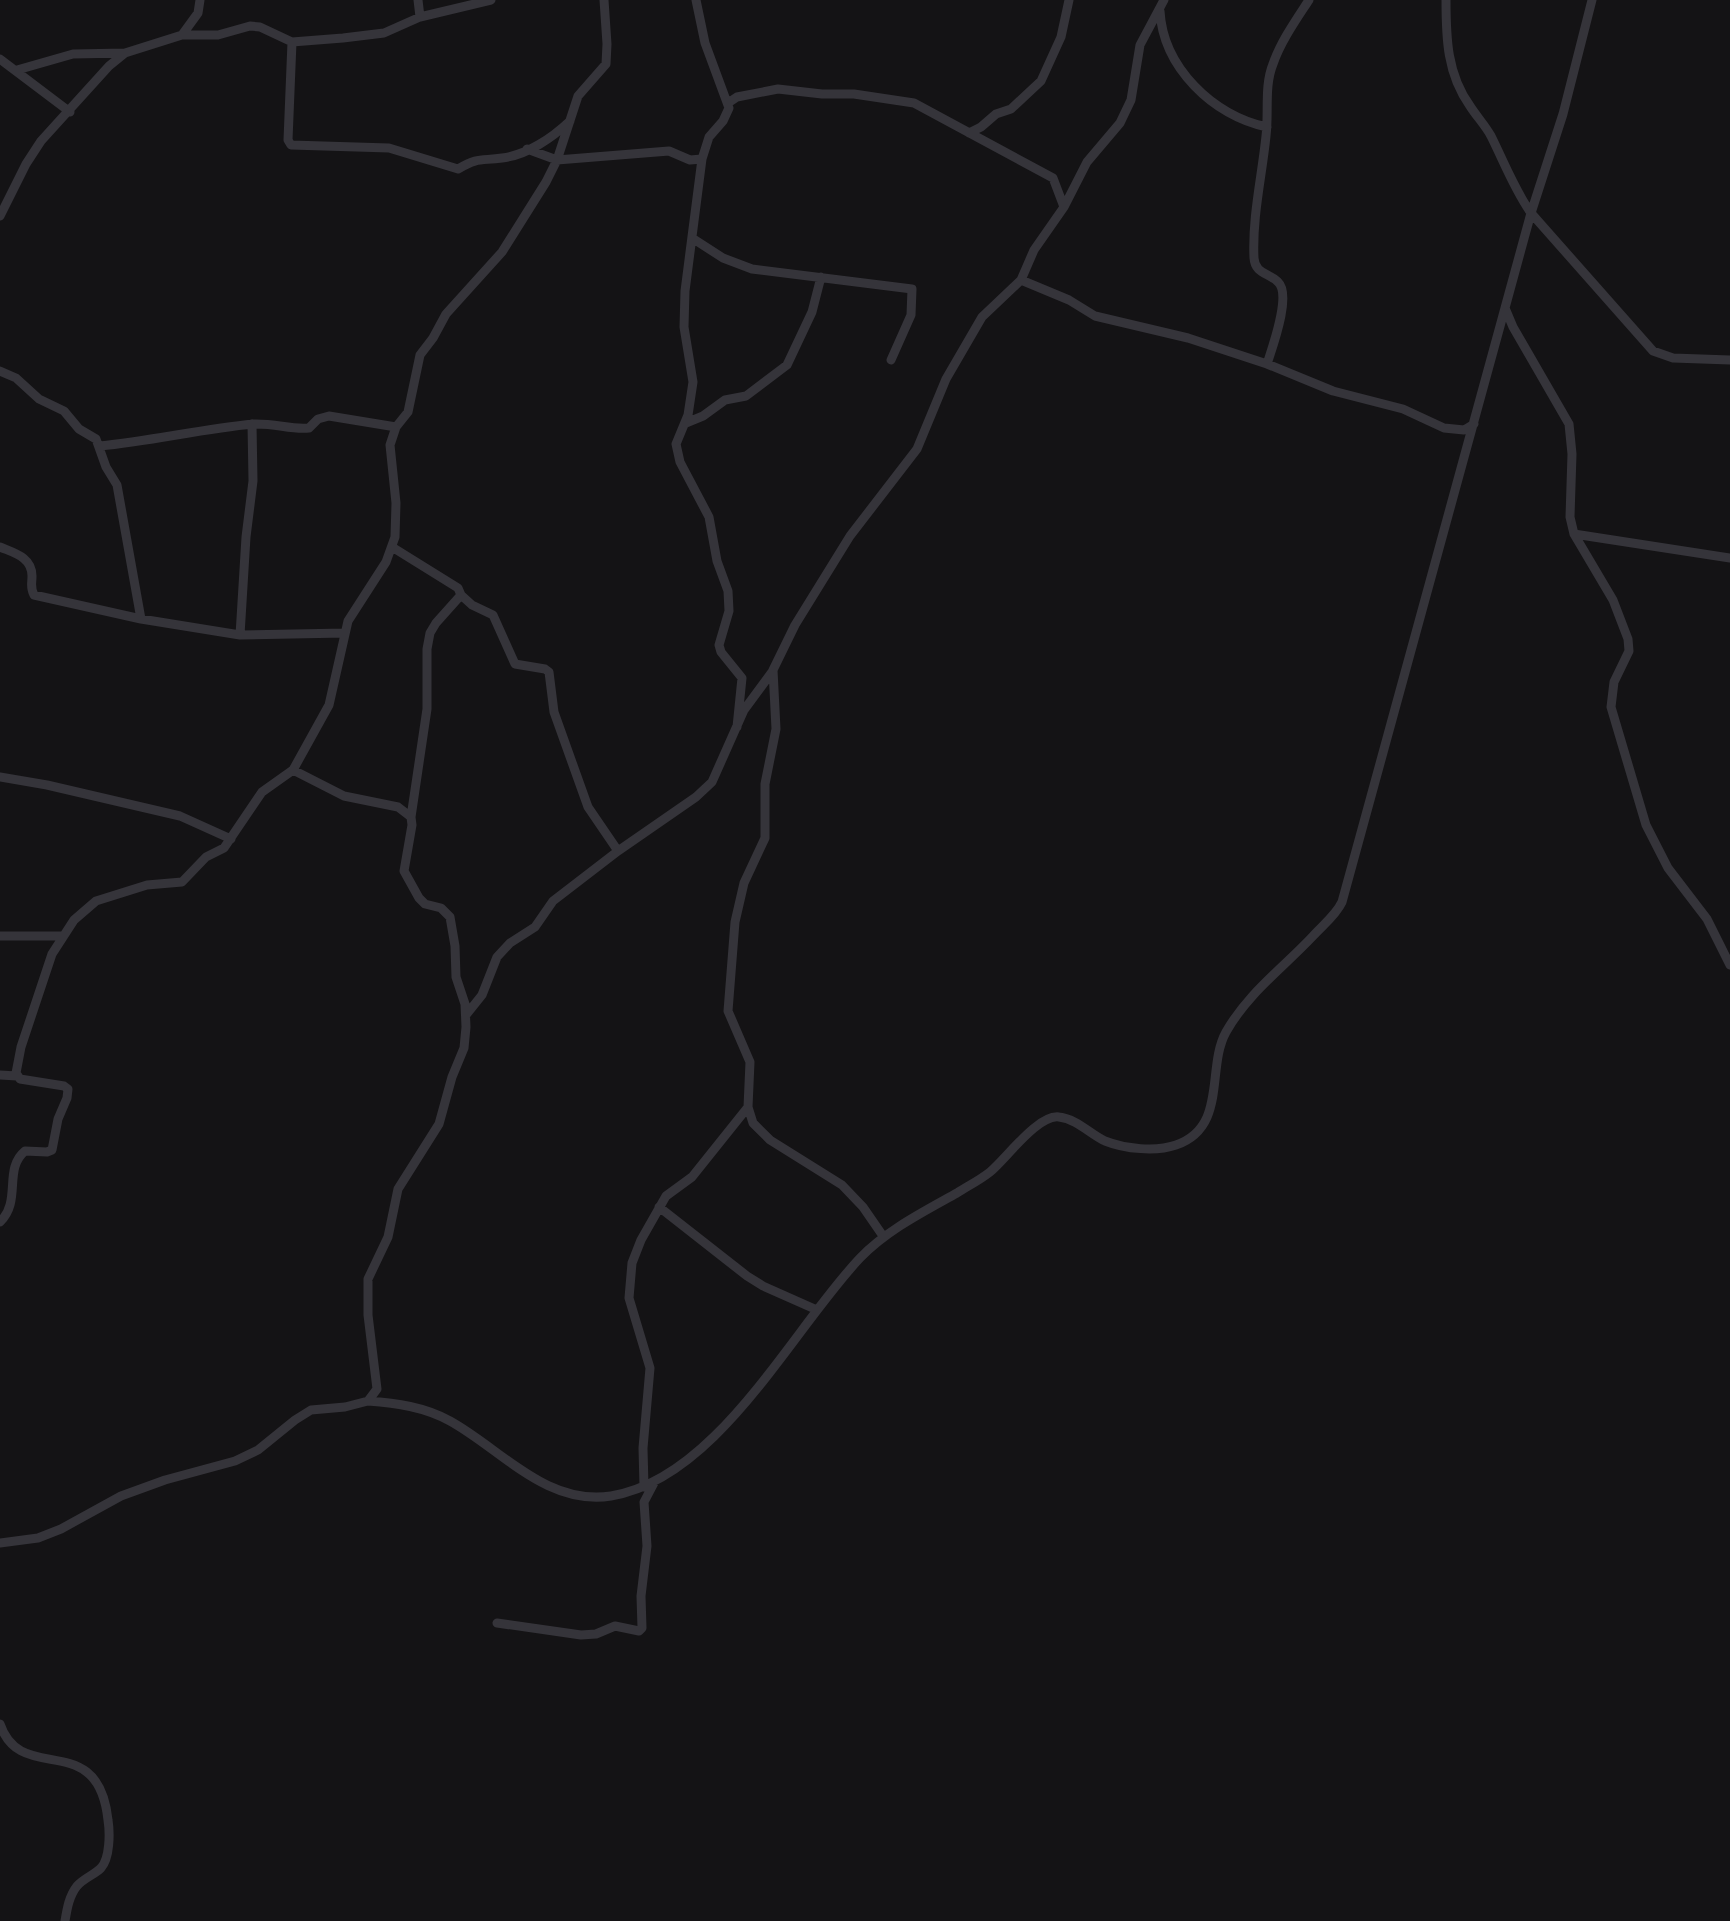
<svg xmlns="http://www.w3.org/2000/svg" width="1730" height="1921" font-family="Arial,sans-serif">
  <rect width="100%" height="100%" fill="#141315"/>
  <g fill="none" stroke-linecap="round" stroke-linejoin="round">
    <path stroke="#35343a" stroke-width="9" d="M418,0L420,17
      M696,0L705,43L729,108L723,121L709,137L702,159L685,291L684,327L693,382L688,415L676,444L680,462L709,517L717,561L728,591L729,611L719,645L721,652L742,678L737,727
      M1446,0C1446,38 1447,74 1470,106C1477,117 1485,125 1491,136C1504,162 1514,189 1531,213L1653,351L1673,358L1730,360
      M1592,0L1563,114L1531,213L1505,308L1513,327L1569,424L1572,454L1570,517L1574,534L1613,600L1628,639L1629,651L1614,682L1611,707L1646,825L1668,868L1707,919L1730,965
      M1160,11C1163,67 1213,116 1267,127
      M182,35H218L250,26L260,27L292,42L343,38L384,33L420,17L491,0
      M292,42L288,140L291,145L389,148L458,169C479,157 480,161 502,158C527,155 552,138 570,121
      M0,59L70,112
      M17,70L73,54L125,53
      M728,103L737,97L778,89L822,94H854L914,103L1053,178L1064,207
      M969,133L981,127L996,114L1011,109L1041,81L1061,37L1069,0
      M527,149L557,160L669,151L690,160L702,159
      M0,216L26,164L41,141L109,66L125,53L182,35L198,13L200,0
      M692,238L723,258L752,269L912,289L911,315L891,360
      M1021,280L1069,300L1095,316L1188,338L1267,364L1333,391L1403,409L1444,428L1464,430L1474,424
      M1267,364C1272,348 1292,295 1278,282C1269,273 1255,274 1254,258C1252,217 1262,176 1266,136C1269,112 1264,86 1273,64C1281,41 1296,20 1309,0
      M0,371L16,378L39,399L64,411L79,429L96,439L106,467L117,485L141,619
      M686,423L703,416L725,400L746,396L787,365L812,312L821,277
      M100,446C151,441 202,429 253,424C275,423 291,430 309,428L318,419L329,416L396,427
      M1574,534L1730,558
      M0,547C14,553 32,557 32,576C32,584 30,588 34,595L141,619L240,635L345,633
      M392,547L458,588L461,595L436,623L430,633L427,649V709L411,817
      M461,595L472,605L493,615L515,664L545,669L549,672L554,712L588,807L618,851
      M240,635L246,537L253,481L252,424
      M0,777L47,785L180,816L231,839
      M0,936H62
      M466,1015L482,995L497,957L510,943L535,927L553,901L618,851L696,797L712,782L744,710L772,672
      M0,1075L17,1076
      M659,1207L747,1276L763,1286L817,1310
      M0,1222C22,1201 3,1169 25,1151L47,1152L52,1150L58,1119L67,1098L68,1089L64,1086L20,1079L16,1073L21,1047L52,954L74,920L96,901L147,885L182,882L206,857L224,848L262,792L293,770L329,705L348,621L386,562L395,537L396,503L390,445L396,427L408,412L420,355L433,338L446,314L502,252L546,182L557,160L578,96L606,64L607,44L604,0
      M883,1236L863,1207L842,1185L770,1140L753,1123L748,1107L750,1062L728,1011L735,922L744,883L765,838V784L776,729L773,670L795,625L850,536L917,449L946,379L982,317L1021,280L1034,250L1064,207L1087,162L1120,123L1131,100L1140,45L1164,0
      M368,1401C396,1403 425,1407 450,1421C501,1449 546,1506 611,1496C717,1479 791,1331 860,1258C887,1230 923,1212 957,1193C968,1186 980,1180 990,1172C1006,1159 1038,1114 1059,1117C1077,1119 1090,1134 1105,1141C1125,1149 1156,1152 1176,1145C1228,1127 1206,1068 1226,1032C1248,993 1283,968 1313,936C1323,925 1336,915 1342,902L1505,308
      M644,1487L643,1448L650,1368L629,1298L632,1263L641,1240L666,1196L692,1177L748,1107
      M0,1543L38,1538L61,1529L121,1496L165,1480L235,1461L258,1450L295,1420L311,1410L345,1407L368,1401L377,1389L368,1315V1279L388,1237L398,1189L439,1124L452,1077L464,1048L466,1027L465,1004L456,977L455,946L450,917L441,908L425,904L419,898L404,871L412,825L411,817L398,807L344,796L293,770
      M497,1623L581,1635L596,1634L615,1626L639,1631L642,1628L641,1596L647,1546L644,1502L654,1483
      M0,1724C21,1787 98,1727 108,1820C110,1833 110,1858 101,1868C94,1875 84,1878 77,1886C69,1896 67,1909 65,1921"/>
  </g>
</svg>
